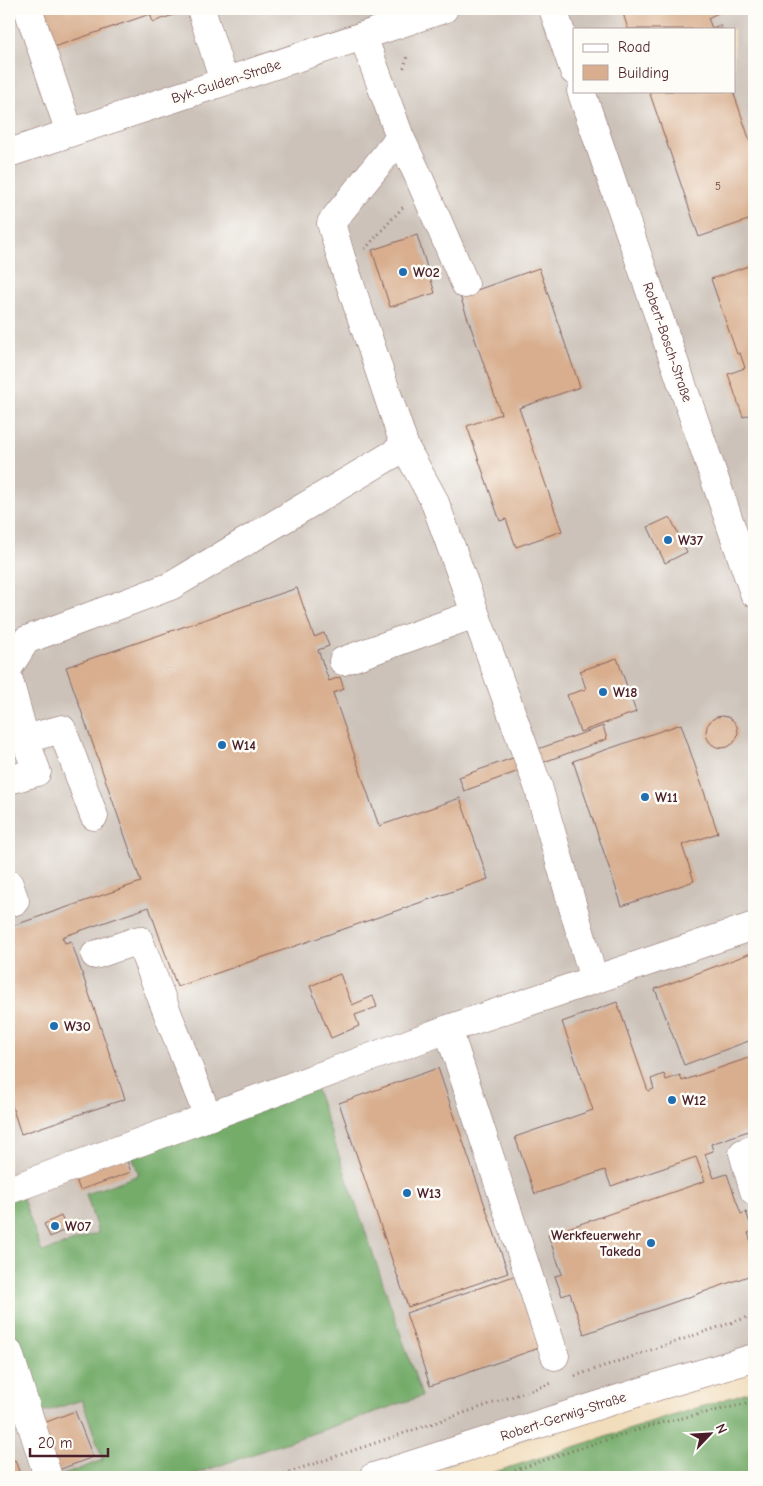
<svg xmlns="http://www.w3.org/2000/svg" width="763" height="1486" font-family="'Comic Neue',sans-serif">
  <rect width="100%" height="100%" fill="#fdfcf7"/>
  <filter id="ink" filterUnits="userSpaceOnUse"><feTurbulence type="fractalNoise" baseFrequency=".02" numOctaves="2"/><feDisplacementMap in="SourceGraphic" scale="10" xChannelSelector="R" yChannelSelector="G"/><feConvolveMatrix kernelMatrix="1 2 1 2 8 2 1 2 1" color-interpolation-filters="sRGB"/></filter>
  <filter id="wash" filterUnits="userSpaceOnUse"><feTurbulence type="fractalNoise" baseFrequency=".0096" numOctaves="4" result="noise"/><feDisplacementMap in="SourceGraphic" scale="20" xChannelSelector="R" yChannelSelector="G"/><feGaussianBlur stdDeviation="1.12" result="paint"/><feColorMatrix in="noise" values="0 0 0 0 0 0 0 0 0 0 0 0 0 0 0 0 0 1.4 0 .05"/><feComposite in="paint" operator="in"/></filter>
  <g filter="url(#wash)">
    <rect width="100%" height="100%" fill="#f1ddbc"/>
    <path fill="#ccc2b9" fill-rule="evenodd" d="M9,9H754V1363L412,1477H9ZM574,29H734V91H574Z"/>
    <path fill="#74ac6b" stroke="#5f664b" d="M315,1086L422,1396L186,1477H58L103,1460L82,1400L34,1415L9,1338V1198L21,1193L42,1252L98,1233L86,1194L139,1175L132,1155Z
      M754,1390V1477H479Z"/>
    <g id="blocks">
      <path fill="#d8ae8e" d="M41,9H191L153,22L150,14L54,47Z
        M636,9H721L722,11L708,18L712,28L720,25L722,29H628L623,13Z
        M649,91H733L754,153V218L699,237Z
        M417,235L435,293L390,307L372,250Z
        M754,264V413L743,417L728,374L745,368L740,353L737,354L711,279Z
        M539,268L580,387L519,408L562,531L516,547L506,519L500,521L467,426L501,414L460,296Z
        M670,517L687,552L665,563L648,527Z
        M297,588L314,637L324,633L329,646L318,650L329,681L340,677L344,689L333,693L379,826L460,798L488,879L177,987L149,907L62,937L65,943L71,941L125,1099L21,1134L9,1097V927L141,882L66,667Z
        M617,658L636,712L580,732L567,695L586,689L580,671Z
        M706 732a16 16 0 1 1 32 0a16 16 0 1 1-32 0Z
        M681,724L718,833L682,845L694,881L622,906L573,761Z
        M603,726L607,739L464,791L459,777Z
        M754,952V1039L684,1065L655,989Z
        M340,974L352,1005L373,996L377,1007L355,1015L359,1026L331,1038L310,986Z
        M617,1002L648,1091L654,1089L651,1079L664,1074L666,1080L680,1075L682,1081L754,1056V1129L711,1144L713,1151L705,1154L714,1178L727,1174L741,1214L746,1212L753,1232L748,1233L754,1251V1274L584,1334L570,1293L562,1296L555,1276L562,1274L548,1235L705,1181L696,1157L611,1186L605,1170L535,1194L515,1137L593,1110L562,1022Z
        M438,1068L508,1273L408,1307L339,1103Z
        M125,1156L131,1172L80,1190L74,1174Z
        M61,1216L67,1229L50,1237L44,1224Z
        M514,1276L539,1348L430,1386L406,1313Z
        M75,1411L93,1457L56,1471L39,1425Z
        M15,1460L21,1477H9V1462Z"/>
    </g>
  </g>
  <g filter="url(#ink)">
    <use href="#blocks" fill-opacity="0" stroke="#84625e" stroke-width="1"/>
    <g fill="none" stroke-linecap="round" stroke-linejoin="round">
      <g stroke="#84625e" stroke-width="29">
        <path id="minor" d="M28,9L70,133
          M201,9L224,82
          M553,9L574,71
          M363,36L400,137L331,223L341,257L405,447L434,500L538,786L594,980
          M581,91L754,593
          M400,137L417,173L465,284
          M9,153L444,9
          M343,661L475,614
          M9,667L26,640L171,586L405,447
          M9,680L25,739
          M9,780L37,772L25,739L62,729L94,816
          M9,884L15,901
          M95,955L139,940L208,1117
          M448,1029L555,1356
          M754,1149L743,1153L754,1191
          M9,1190L448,1029L754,926
          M9,1353L48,1477
          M373,1477L662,1385L754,1358"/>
      </g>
      <path stroke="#84625e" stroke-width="3" stroke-dasharray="1 4" stroke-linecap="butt" d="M404,68L407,56
        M365,249L403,207
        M575,1376L754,1315
        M275,1477L552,1383
        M496,1477L574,1450L660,1423L754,1402"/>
      <use href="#minor" stroke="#fff" stroke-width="28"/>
    </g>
  </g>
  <g fill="#1f6fb2" stroke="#fdfcf7" stroke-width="2">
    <circle cx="403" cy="272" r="5"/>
    <circle cx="668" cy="540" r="5"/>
    <circle cx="603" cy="692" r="5"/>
    <circle cx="222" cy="745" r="5"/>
    <circle cx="645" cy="797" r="5"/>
    <circle cx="54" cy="1026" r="5"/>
    <circle cx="672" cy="1100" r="5"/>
    <circle cx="407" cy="1193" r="5"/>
    <circle cx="55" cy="1226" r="5"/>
    <circle cx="651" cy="1243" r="5"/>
  </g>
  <g text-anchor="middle" stroke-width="5" stroke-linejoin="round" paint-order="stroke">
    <g font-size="11" fill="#6e4344">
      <text x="718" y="190">5</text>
    </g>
    <g font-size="14" fill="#4a1f2b" stroke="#fdfcf7">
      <text transform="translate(226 81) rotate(-18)" y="5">Byk-Gulden-Straße</text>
      <text transform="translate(668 342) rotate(71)" y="5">Robert-Bosch-Straße</text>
      <text transform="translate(563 1416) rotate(-18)" y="5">Robert-Gerwig-Straße</text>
    </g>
    <g font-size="14" font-weight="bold" fill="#4a1f2b" stroke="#fdfcf7" text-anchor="start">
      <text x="413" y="277">W02</text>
      <text x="678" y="545">W37</text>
      <text x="613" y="697">W18</text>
      <text x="232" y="750">W14</text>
      <text x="655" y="802">W11</text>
      <text x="64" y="1031">W30</text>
      <text x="682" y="1105">W12</text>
      <text x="417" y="1198">W13</text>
      <text x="65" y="1231">W07</text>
      <text x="641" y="1240" text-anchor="end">Werkfeuerwehr<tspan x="641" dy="16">Takeda</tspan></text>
    </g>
  </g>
  <rect width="763" height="1486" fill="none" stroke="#fdfcf7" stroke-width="30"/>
  <rect x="573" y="28" width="162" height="65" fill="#fdfcf7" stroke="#b5a4a5"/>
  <rect x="583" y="44" width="25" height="8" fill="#ffffff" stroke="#b5a4a5"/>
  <text x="618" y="52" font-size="15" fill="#4a1f2b">Road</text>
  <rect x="583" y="65" width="25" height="15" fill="#d8ae8e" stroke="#b5a4a5"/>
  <text x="618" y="78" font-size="15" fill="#4a1f2b">Building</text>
  <g transform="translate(710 1434) rotate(65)" stroke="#fdfcf7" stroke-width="4" paint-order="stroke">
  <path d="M0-4L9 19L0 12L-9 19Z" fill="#4a1f2b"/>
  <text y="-8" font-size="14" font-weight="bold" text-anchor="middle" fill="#4a1f2b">N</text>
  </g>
  <path d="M30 1448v8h78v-8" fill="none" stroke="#4a1f2b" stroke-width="2.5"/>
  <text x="38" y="1448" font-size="15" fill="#4a1f2b" stroke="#fdfcf7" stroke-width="4" paint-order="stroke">20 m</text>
</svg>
